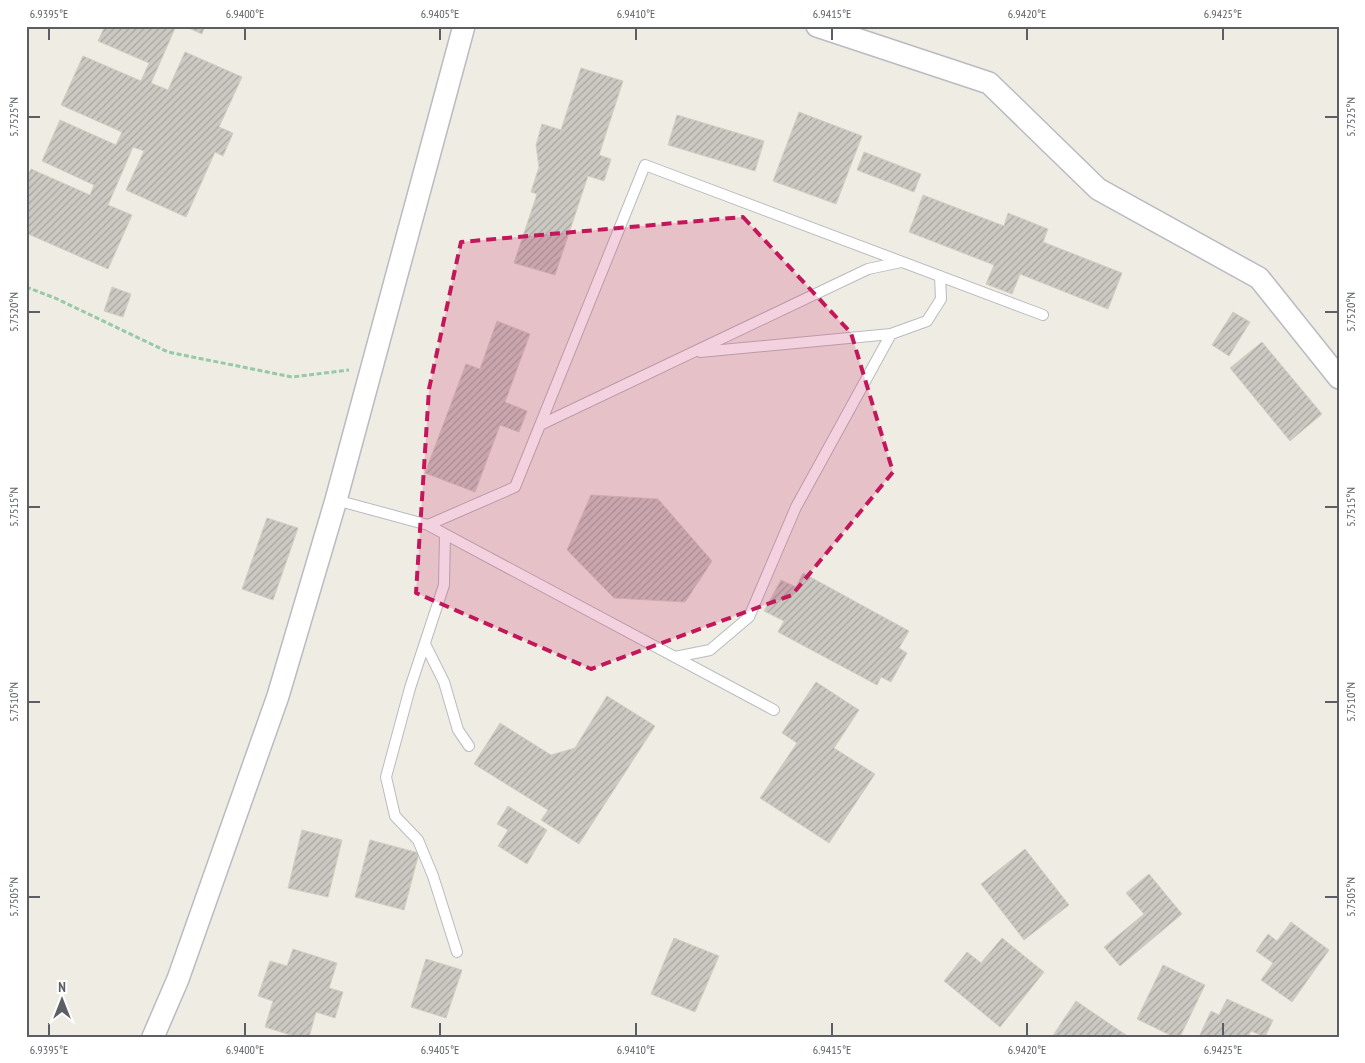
<svg xmlns="http://www.w3.org/2000/svg" width="1365" height="1063" font-family="'PT Sans Narrow',sans-serif">
  <defs>
    <pattern id="building-hatch" width="6" height="6" patternUnits="userSpaceOnUse" patternTransform="scale(1.25)"><rect width="6" height="6" fill="#cbc9c2"/><path d="M-1 1l2-2M0 6l6-6M5 7l2-2" fill="none" stroke="#a8a6a1"/></pattern>
  </defs>
  <rect width="100%" height="100%" fill="#efece3"/>
  <path fill="url(#building-hatch)" stroke="#d4cec1" d="M105,26H176L151,83L168,90L185,52L242,77L219,127L233,133L223,156L215,152L186,217L126,190L144,151L133,147L108,205L132,215L108,269L26,233V179L31,169L90,195L94,185L42,161L60,120L116,145L122,132L61,105L83,56L141,81L149,63L98,41Z
    M184,26H205L202,34Z
    M581,68L623,81L599,155L611,159L604,181L588,176L555,275L514,263L537,194L531,192L539,167L536,145L542,124L561,130Z
    M799,112L862,136L836,204L773,181Z
    M677,115L764,141L755,171L668,145Z
    M864,152L921,174L914,192L857,170Z
    M923,195L1004,226L1008,213L1048,229L1043,242L1122,273L1108,309L1020,274L1012,294L986,284L994,265L909,232Z
    M112,287L131,294L123,317L104,311Z
    M1233,312L1250,322L1229,356L1212,345Z
    M497,321L530,334L505,402L527,411L519,432L500,425L475,492L425,473L466,364L480,369Z
    M1262,342L1322,414L1290,441L1230,368Z
    M591,495L658,499L712,561L685,602L614,598L567,550Z
    M267,518L298,528L273,600L242,589Z
    M803,573L909,631L899,648L907,653L891,682L881,677L877,685L778,632L784,621L764,611L781,580L796,587Z
    M816,682L859,710L834,748L875,774L829,843L760,798L797,743L782,733Z
    M607,696L655,726L579,844L541,820L548,810L474,764L500,723L551,755L575,748Z
    M508,806L547,830L527,864L498,846L508,830L497,824Z
    M302,830L342,840L328,897L288,888Z
    M370,840L419,853L404,910L355,897Z
    M1025,849L1069,905L1024,940L981,884Z
    M1149,874L1182,914L1120,966L1104,947L1144,914L1126,893Z
    M1291,922L1329,950L1292,1002L1261,980L1273,963L1256,951L1268,934L1277,941Z
    M674,938L719,956L695,1012L651,994Z
    M1002,938L1044,972L1000,1027L944,981L967,952L981,963Z
    M293,949L337,963L329,988L343,992L335,1018L316,1012L309,1037H297L265,1027L273,1001L258,996L270,961L287,966Z
    M426,959L462,970L446,1018L411,1007Z
    M1163,965L1205,985L1180,1037H1174L1137,1019Z
    M1227,999L1273,1020L1265,1037L1251,1031L1248,1037H1199L1211,1011L1219,1015Z
    M1076,1001L1129,1037H1052Z"/>
  <g fill="none" stroke-linecap="round" stroke-linejoin="round">
    <g stroke="#b8bbc0" stroke-width="12">
      <path id="service" d="M700,352L891,334L927,321L941,299L940,276
        M540,425L868,269L901,262
        M336,500L428,525L515,487L645,165L1043,315
        M428,525L774,710
        M445,534L444,585L410,688L386,777L395,816L418,840L433,876L457,952
        M425,644L444,682L458,730L469,746
        M675,657L710,650L749,617L796,507L891,334"/>
    </g>
    <g stroke="#b8bbc0" stroke-width="24">
      <path id="minor" d="M817,26L989,83L1098,189L1259,278L1339,378
        M153,1037L178,979L278,696L336,500L464,26"/>
    </g>
    <path stroke="#96c9a5" stroke-width="3" stroke-dasharray="5 2.5" stroke-linecap="butt" d="M26,287L55,298L168,352L292,377L349,370"/>
    <use href="#service" stroke="#fff" stroke-width="10"/>
    <use href="#minor" stroke="#fff" stroke-width="21"/>
  </g>
  <path fill="#c2185b" fill-opacity="0.2" stroke="#c2185b" stroke-width="4" stroke-dasharray="10 6" stroke-linejoin="round" d="M743,217L851,333L893,472L792,595L591,669L416,593L429,389L461,242Z"/>
  <path fill="none" stroke="#5b5f64" stroke-width="2" d="M49,28V40M245,28V40M440,28V40M636,28V40M832,28V40M1027,28V40M1223,28V40M28,117H40M1325,117H1338M28,312H40M1325,312H1338M28,507H40M1325,507H1338M28,702H40M1325,702H1338M28,897H40M1325,897H1338M49,1023V1036M245,1023V1036M440,1023V1036M636,1023V1036M832,1023V1036M1027,1023V1036M1223,1023V1036"/>
  <rect width="1365" height="1063" fill="none" stroke="#ffffff" stroke-width="55"/>
  <g transform="translate(62 1000)" stroke="#ffffff" stroke-width="4" paint-order="stroke">
  <path d="M0-4L9 19L0 12L-9 19Z" fill="#5b5f64"/>
  <text y="-8" font-size="14" font-weight="bold" text-anchor="middle" fill="#5b5f64">N</text>
  </g>
  <rect x="28" y="28" width="1310" height="1008" fill="none" stroke="#5b5f64" stroke-width="2"/>
  <g font-size="12" text-anchor="middle" fill="#5b5f64">
    <text x="49" y="18">6.9395°E</text>
    <text x="245" y="18">6.9400°E</text>
    <text x="440" y="18">6.9405°E</text>
    <text x="636" y="18">6.9410°E</text>
    <text x="832" y="18">6.9415°E</text>
    <text x="1027" y="18">6.9420°E</text>
    <text x="1223" y="18">6.9425°E</text>
    <text transform="translate(14 117) rotate(-90)" y="4">5.7525°N</text>
    <text transform="translate(1351 117) rotate(-90)" y="4">5.7525°N</text>
    <text transform="translate(14 312) rotate(-90)" y="4">5.7520°N</text>
    <text transform="translate(1351 312) rotate(-90)" y="4">5.7520°N</text>
    <text transform="translate(14 507) rotate(-90)" y="4">5.7515°N</text>
    <text transform="translate(1351 507) rotate(-90)" y="4">5.7515°N</text>
    <text transform="translate(14 702) rotate(-90)" y="4">5.7510°N</text>
    <text transform="translate(1351 702) rotate(-90)" y="4">5.7510°N</text>
    <text transform="translate(14 897) rotate(-90)" y="4">5.7505°N</text>
    <text transform="translate(1351 897) rotate(-90)" y="4">5.7505°N</text>
    <text x="49" y="1054">6.9395°E</text>
    <text x="245" y="1054">6.9400°E</text>
    <text x="440" y="1054">6.9405°E</text>
    <text x="636" y="1054">6.9410°E</text>
    <text x="832" y="1054">6.9415°E</text>
    <text x="1027" y="1054">6.9420°E</text>
    <text x="1223" y="1054">6.9425°E</text>
  </g>
</svg>
